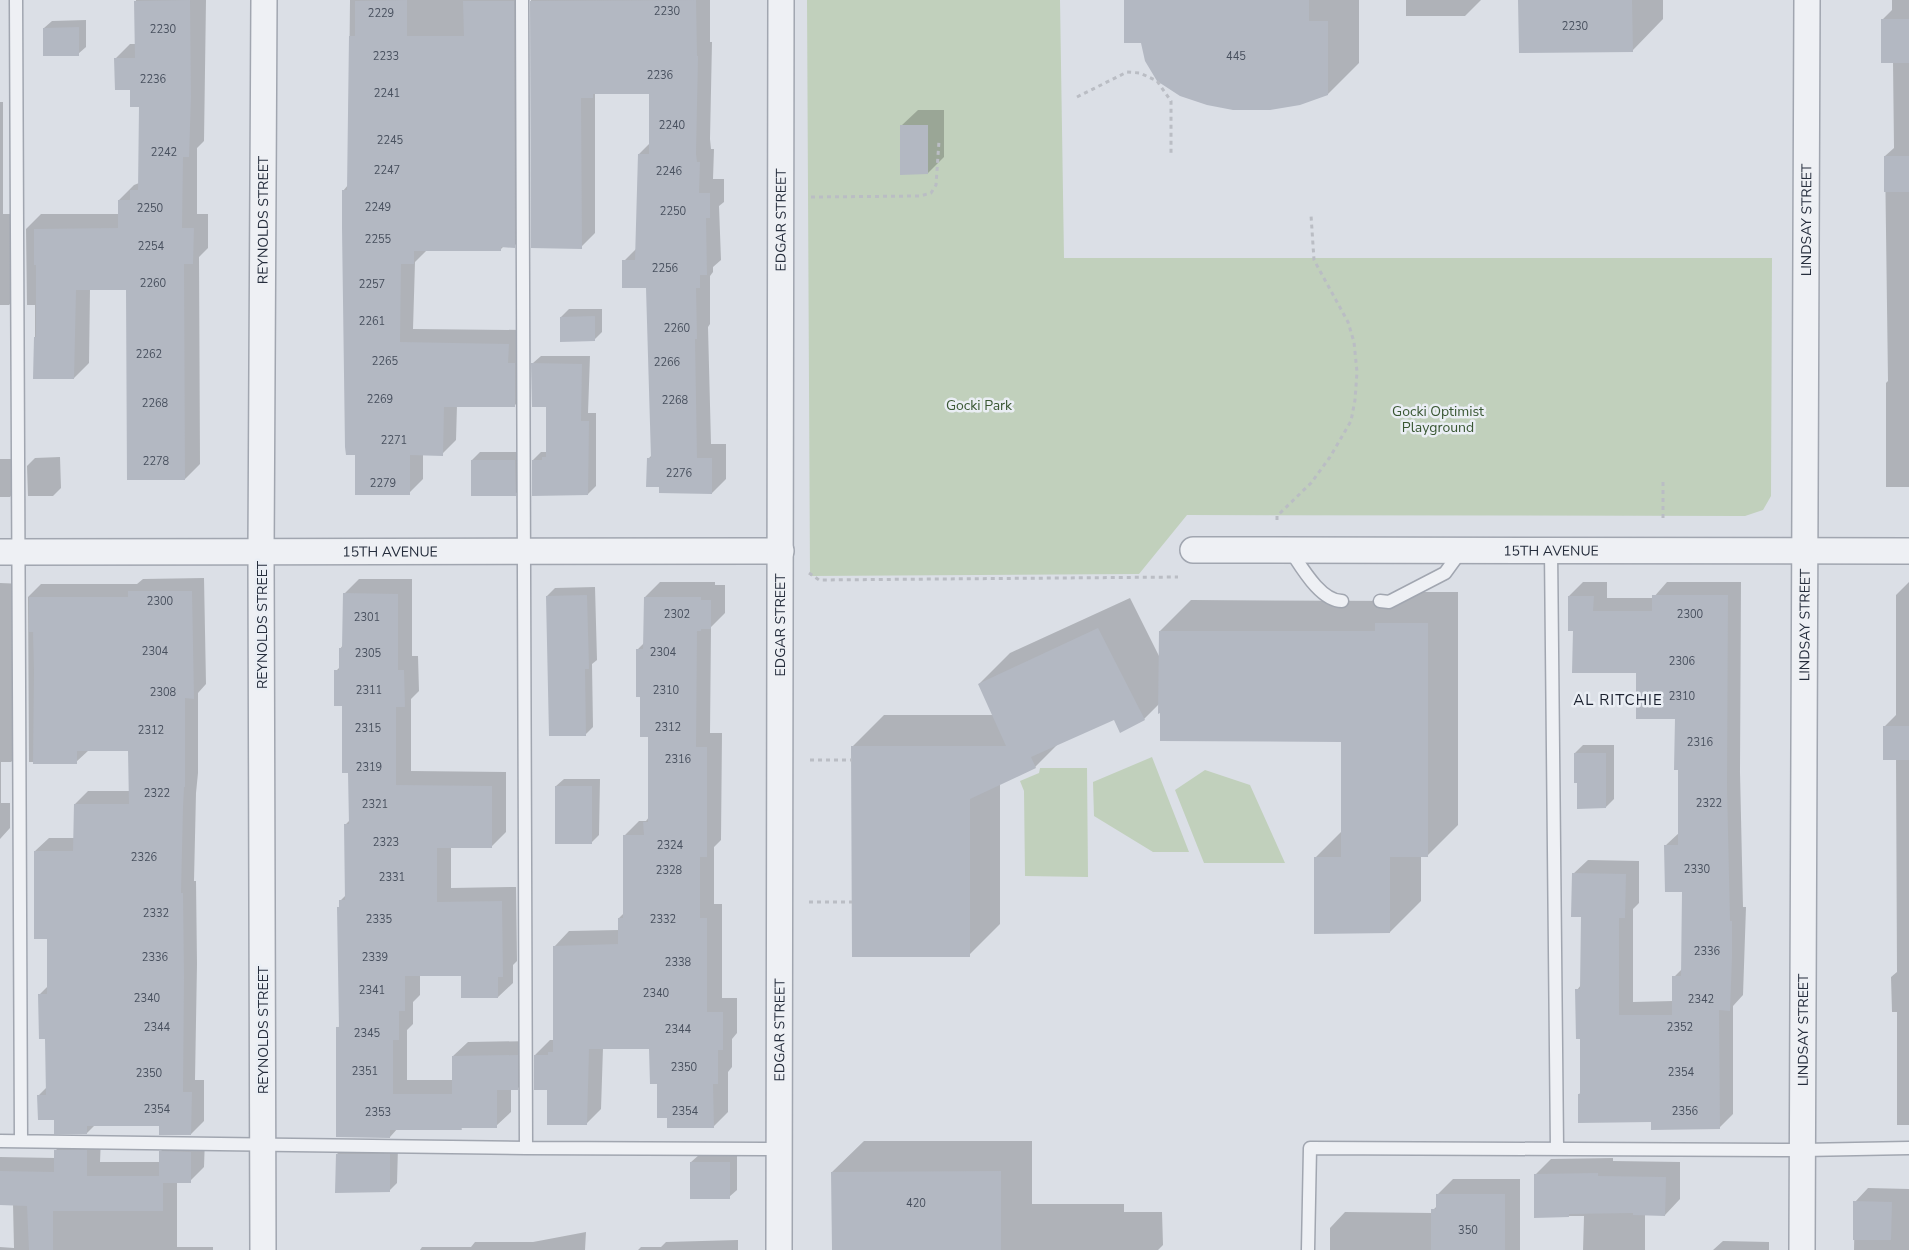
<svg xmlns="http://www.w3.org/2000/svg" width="1909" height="1250" font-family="'Nunito Sans',sans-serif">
  <rect width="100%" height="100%" fill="#dbdfe6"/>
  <path fill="#c1d0bc" d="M807,0H1060L1064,258H1772L1771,496L1763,510L1745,516L1187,515L1139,574L810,576Z
    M1152,757L1189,852H1153L1094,816L1093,782Z
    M1040,768H1087L1088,877L1025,876L1024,791L1020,781L1039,773Z
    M1205,770L1250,785L1285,863H1204L1175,790Z"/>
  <path fill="#0003" d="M136,0H206L204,141L197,148V214H208V248L199,257L200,464L185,479L127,289H90L89,363L74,378H35V305H27L26,229L41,214H119V200L134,185L139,183L140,106L115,59L130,44H136Z
    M350,0H527L528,232L514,246H504L500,250H427L415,262L413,329L522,330L529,391L515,405H457L456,440L442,454H423V479L409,493L357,454L343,191L348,185Z
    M531,0H710V42H712L710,139L711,149H714L713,179H724V202L719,206L721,260L713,267V272L710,276V324L708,327L711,444H726V479L712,493L660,486L648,459L652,455L647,287L624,261L637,248L639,154L650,143V93L595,94V233L581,247H532Z
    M1125,0H1359V63L1328,94L1142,42Z
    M1406,0H1481L1465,16H1406Z
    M1519,0H1663V19L1632,51Z
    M1892,0H1909V487H1886V383L1888,381L1885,156L1894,148L1893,62L1882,20L1892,10Z
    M86,20V47L78,54L44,28L52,21Z
    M0,102H3V214H23V291L9,305H0Z
    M918,110H944V157L928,173L901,126Z
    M569,309H602V332L594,340L561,317Z
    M541,356H590L588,413H596V486L588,494L533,460L541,452H547V405L533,363Z
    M480,452H523V487L515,494L472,460Z
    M60,457L61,488L53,496H28L27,466L35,458Z
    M0,459H17V489L10,497H0Z
    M204,578L206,684L198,693V773L196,793L194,881H196L197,964L195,1080H204V1121L191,1134L160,1125H95L87,1133L56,1118L39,1095L47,1087V1038L39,995L48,986V938L35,851L49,838H75V804L88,791H130V750H89L76,762H29L28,597L41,584H137L143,579Z
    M359,579H412V656H418L419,691L411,699V771L506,772V832L491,847H451V888L516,887L517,961L513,965V983L498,997L463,975H420V995L413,1002V1024L407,1030V1080H453V1056L468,1042L532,1041V1074L517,1089H511V1112L496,1126H464L461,1129L398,1128L390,1137L338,1028L340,1025V901L346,895L345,825L350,820V771L343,705L336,671L340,667V649L343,645L344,594Z
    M660,582H715V585H725V613L711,627L710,733H722L721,840L714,847V904H722V998H737V1033L732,1039V1067L728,1072V1112L713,1127L668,1117L658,1083L651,1048H603L601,1109L586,1124L549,1089L535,1055L550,1040H554V947L569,931L619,930V918L624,913V836L639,821H646L649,817V736L641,696L637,650L644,643L645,597Z
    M1583,582H1607V598H1653L1667,582H1741L1740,772L1743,907H1746L1743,995L1733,1006V1114L1719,1128L1653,1121L1579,1094L1582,1092V1038L1577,990L1581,985L1582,916L1573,874L1588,860L1639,861V903L1633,909V1002L1673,1001L1674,977L1683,968L1684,890L1666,845L1680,832V769L1676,718L1637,671L1574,630L1569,596Z
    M1909,582V1125H1897V1012H1892L1891,977L1897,972L1896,759L1885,726L1896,715V595Z
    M0,583L24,584V749L11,762H1V803H10V828L0,839Z
    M595,587L597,660L592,664L593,727L585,735L547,596L555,588Z
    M1407,592H1458V825L1427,856H1421V901L1390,932L1315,858L1342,831V741L1159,704L1144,719L1115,718L1060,742L1035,767L1000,784V924L969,955L853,746L884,715H993L979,684L1010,653L1130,598L1160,658V631L1191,600L1399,601Z
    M1583,745H1614V799L1606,807L1575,753Z
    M564,779H600L599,835L591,843L556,786Z
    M70,1136L101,1137L100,1162H160V1152L174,1138H205L204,1167L190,1181H177V1247H213V1250H0V1247L14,1248L13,1204L0,1203V1157L56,1158V1150Z
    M864,1141H1032V1204H1124V1212H1162L1163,1245L1158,1250H833L832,1172Z
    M345,1146L398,1147L397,1183L389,1191L337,1154Z
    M699,1155H737V1190L729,1197L691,1162Z
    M1613,1158V1161L1680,1162V1199L1665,1215L1645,1214V1250H1583L1584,1216H1536L1535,1175L1551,1159Z
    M1453,1179H1520V1250H1330V1228L1345,1212L1433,1213V1210L1438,1205V1194Z
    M1868,1188L1909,1189V1250H1854L1855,1202Z
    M586,1232L585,1250H420L422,1247H471L475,1242H533Z
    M738,1240V1250H638L641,1247H661L666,1242Z
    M1723,1241L1769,1242V1250H1713Z"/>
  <path fill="#b3b8c2" d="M190,0L191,97L189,157H183L182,228H194L193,264H184L185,480H127L126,290H76L74,379H33L34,337H36V265H34V229L118,228V200H130V190H138L139,107H130V90H115L114,58H135L134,1Z
    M407,0V36H464L463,1H514L515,248L501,247V251H414V264H401L400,342L509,344L508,363H515V407H444L443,456L410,455V495H355V455H346L345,447L342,228V190H347L349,36H355V1Z
    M696,0L697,56H698L696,154L697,162H700L699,193H710V218H706L707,275H700V288H696L697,339H695L697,458H712V494L659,493V487H646L647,458H651L646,288H622V260H635L638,154H649V94H593V98H581L582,249L531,248L530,1Z
    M1124,0H1309V21H1328V95L1300,105L1270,110H1233L1207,105L1180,96L1157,81L1145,61L1141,43H1124Z
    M1518,0H1632L1633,52L1519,53Z
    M1881,19H1909V63H1881Z
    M79,27V56H43V28Z
    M900,125H928V174L900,175Z
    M1884,156H1909V192H1884Z
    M595,316V341L560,342V317Z
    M531,363L582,364L581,421H589L588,495L532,496V460H542V457H546V407H532Z
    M471,460H515L516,496H471Z
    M128,591H192L194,699L185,698V787H184L183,807L181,893H183L184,978L183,1092H192L191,1135H159V1126H87V1134H54V1120H38L37,1095H46L45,1039H39L38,994H47V939H34V851H73L74,804H129L128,751H77V764H33L34,670L33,632H29V597H128Z
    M343,593L398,594V670H404L405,707H396V785L492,786V848H437V902L502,901L503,977H498V998H461V976H405V1011H399V1040H393V1094H452V1056L518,1055V1090H497V1128H461L462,1130H390V1138L336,1137V1027H339L337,907H339V900H345L344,824H349L348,773H342V706H334V670H339V648H342Z
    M587,595L589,669H585L586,736H549L546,596Z
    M1652,595H1728L1727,787L1730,921H1732V958L1730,1011L1719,1010L1720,1129L1651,1130V1122L1578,1123V1094H1580V1039H1576L1575,989H1580L1581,917H1571L1572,873L1626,874L1625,918H1619V1015H1672V976H1681L1682,892H1665L1664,845H1678V770H1674L1675,719H1636V673H1572L1573,631H1568V596H1594L1593,611H1652Z
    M644,597H701V600H711V629H701V631H697L696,747H707V857H700V918H707V1012H723V1050H718V1084H713L714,1128H667V1118H657V1084H650L649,1049H589L587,1125H547V1090H534V1055H548V1052H553V946L618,944V918H623V835H644L643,822H648V737H640V697H636V649H643Z
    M1375,623H1428V857H1390V933L1314,934V857H1341V742L1160,741V713L1158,714L1159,631H1375Z
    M1098,628L1145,720L1120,733L1114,720L1031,757L1036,768L970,799V957H852L851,746H1006L978,684Z
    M1883,726H1909V760H1883Z
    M1574,753H1606V808L1577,809V783H1574Z
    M555,786H592V844H555Z
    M54,1150H87V1176H159V1151L191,1152V1183H163V1211H53V1250H29L27,1206L0,1205V1171L54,1172Z
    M336,1154H390V1192L335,1193Z
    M690,1162H730V1199H690Z
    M1001,1171V1250H832L831,1172Z
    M1598,1173V1176L1666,1177L1665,1216L1633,1215V1213L1569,1214V1217L1534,1218V1174Z
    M1436,1194H1505V1250H1431V1209H1436Z
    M1853,1201L1892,1202L1891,1240H1853Z"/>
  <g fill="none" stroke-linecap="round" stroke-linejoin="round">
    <g stroke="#a1a6b0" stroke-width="15">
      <path id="lane" d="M16,0L21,1141
        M522,0L526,1148
        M1290,550C1301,566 1320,601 1342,601
        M1551,550L1557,1149
        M1380,601L1389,602L1445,573L1461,551
        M0,1141L526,1148L780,1149
        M1308,1250L1310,1148L1803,1150L1909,1148"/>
    </g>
    <g stroke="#a1a6b0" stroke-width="28">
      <g id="street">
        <path id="s1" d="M1193,550L1909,551"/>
        <path id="s2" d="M0,552L781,551"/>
        <path id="s3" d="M263,1250L261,552L264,0"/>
        <path id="s4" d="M779,1250L781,0"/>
        <path id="s5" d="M1802,1250L1807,0"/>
      </g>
    </g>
    <path stroke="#babdc4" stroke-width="3" stroke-dasharray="4 4" stroke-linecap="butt" d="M1077,97L1127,72L1140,73L1157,81L1171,101V153
      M811,197L920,196L931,193L936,185L939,141
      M1663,482V521
      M1277,520V516L1311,483L1330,457L1351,421L1355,400L1357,372L1354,342L1348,322L1314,260L1311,215
      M809,573L819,580L1178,577
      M810,760H852
      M809,902H852"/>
    <use href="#lane" stroke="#eef0f4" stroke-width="12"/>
    <use href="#street" stroke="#eef0f4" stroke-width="25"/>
  </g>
  <g text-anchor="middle" stroke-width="5" stroke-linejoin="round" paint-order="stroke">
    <g font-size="11" fill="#48505e">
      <text x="667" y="15">2230</text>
      <text x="381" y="17">2229</text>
      <text x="1575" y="30">2230</text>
      <text x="163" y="33">2230</text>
      <text x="386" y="60">2233</text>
      <text x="1236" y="60">445</text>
      <text x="660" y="79">2236</text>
      <text x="153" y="83">2236</text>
      <text x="387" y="97">2241</text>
      <text x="672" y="129">2240</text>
      <text x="390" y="144">2245</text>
      <text x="164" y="156">2242</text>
      <text x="387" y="174">2247</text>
      <text x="669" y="175">2246</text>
      <text x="378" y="211">2249</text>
      <text x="150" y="212">2250</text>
      <text x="673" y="215">2250</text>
      <text x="378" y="243">2255</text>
      <text x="151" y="250">2254</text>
      <text x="665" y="272">2256</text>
      <text x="153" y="287">2260</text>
      <text x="372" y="288">2257</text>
      <text x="372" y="325">2261</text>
      <text x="677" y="332">2260</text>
      <text x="149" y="358">2262</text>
      <text x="385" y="365">2265</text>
      <text x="667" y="366">2266</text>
      <text x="380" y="403">2269</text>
      <text x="675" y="404">2268</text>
      <text x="155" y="407">2268</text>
      <text x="394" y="444">2271</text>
      <text x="156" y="465">2278</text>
      <text x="679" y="477">2276</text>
      <text x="383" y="487">2279</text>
      <text x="160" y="605">2300</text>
      <text x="677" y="618">2302</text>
      <text x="1690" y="618">2300</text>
      <text x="367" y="621">2301</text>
      <text x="155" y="655">2304</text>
      <text x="663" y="656">2304</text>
      <text x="368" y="657">2305</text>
      <text x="1682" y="665">2306</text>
      <text x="369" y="694">2311</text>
      <text x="666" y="694">2310</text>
      <text x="163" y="696">2308</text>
      <text x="1682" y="700">2310</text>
      <text x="668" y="731">2312</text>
      <text x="368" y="732">2315</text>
      <text x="151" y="734">2312</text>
      <text x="1700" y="746">2316</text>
      <text x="678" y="763">2316</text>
      <text x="369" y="771">2319</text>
      <text x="157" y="797">2322</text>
      <text x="1709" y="807">2322</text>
      <text x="375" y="808">2321</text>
      <text x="386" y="846">2323</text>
      <text x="670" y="849">2324</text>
      <text x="144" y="861">2326</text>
      <text x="1697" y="873">2330</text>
      <text x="669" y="874">2328</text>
      <text x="392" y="881">2331</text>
      <text x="156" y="917">2332</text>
      <text x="379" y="923">2335</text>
      <text x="663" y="923">2332</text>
      <text x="1707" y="955">2336</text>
      <text x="155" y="961">2336</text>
      <text x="375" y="961">2339</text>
      <text x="678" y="966">2338</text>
      <text x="372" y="994">2341</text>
      <text x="656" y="997">2340</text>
      <text x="147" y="1002">2340</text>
      <text x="1701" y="1003">2342</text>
      <text x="157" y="1031">2344</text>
      <text x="1680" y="1031">2352</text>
      <text x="678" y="1033">2344</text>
      <text x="367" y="1037">2345</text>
      <text x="684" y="1071">2350</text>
      <text x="365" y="1075">2351</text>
      <text x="1681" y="1076">2354</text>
      <text x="149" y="1077">2350</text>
      <text x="157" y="1113">2354</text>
      <text x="685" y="1115">2354</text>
      <text x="1685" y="1115">2356</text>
      <text x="378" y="1116">2353</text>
      <text x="916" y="1207">420</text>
      <text x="1468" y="1234">350</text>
    </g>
    <g font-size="14" fill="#252d3c" stroke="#eaeef4">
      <text dy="5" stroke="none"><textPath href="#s3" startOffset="1030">REYNOLDS STREET</textPath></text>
      <text dy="5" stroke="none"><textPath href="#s4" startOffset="1030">EDGAR STREET</textPath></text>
      <text dy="5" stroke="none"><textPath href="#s5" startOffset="1030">LINDSAY STREET</textPath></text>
      <text dy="5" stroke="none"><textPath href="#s1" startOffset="358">15TH AVENUE</textPath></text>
      <text dy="5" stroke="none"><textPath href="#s2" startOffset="390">15TH AVENUE</textPath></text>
      <text transform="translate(262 625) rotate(-90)" y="5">REYNOLDS STREET</text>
      <text dy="5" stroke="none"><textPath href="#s4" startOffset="625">EDGAR STREET</textPath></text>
      <text dy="5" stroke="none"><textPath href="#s5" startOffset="625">LINDSAY STREET</textPath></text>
      <text transform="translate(263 1030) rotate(-90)" y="5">REYNOLDS STREET</text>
      <text dy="5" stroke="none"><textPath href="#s4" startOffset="220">EDGAR STREET</textPath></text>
      <text dy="5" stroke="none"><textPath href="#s5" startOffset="220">LINDSAY STREET</textPath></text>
    </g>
    <g font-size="14" fill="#395733" stroke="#eaeef4">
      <text x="979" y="410">Gocki Park</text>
      <text x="1438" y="416">Gocki Optimist<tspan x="1438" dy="16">Playground</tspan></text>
    </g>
    <g font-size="15" letter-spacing="1" fill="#181e2c" stroke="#eaeef4">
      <text x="1618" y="705">AL RITCHIE</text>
    </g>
  </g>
</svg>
